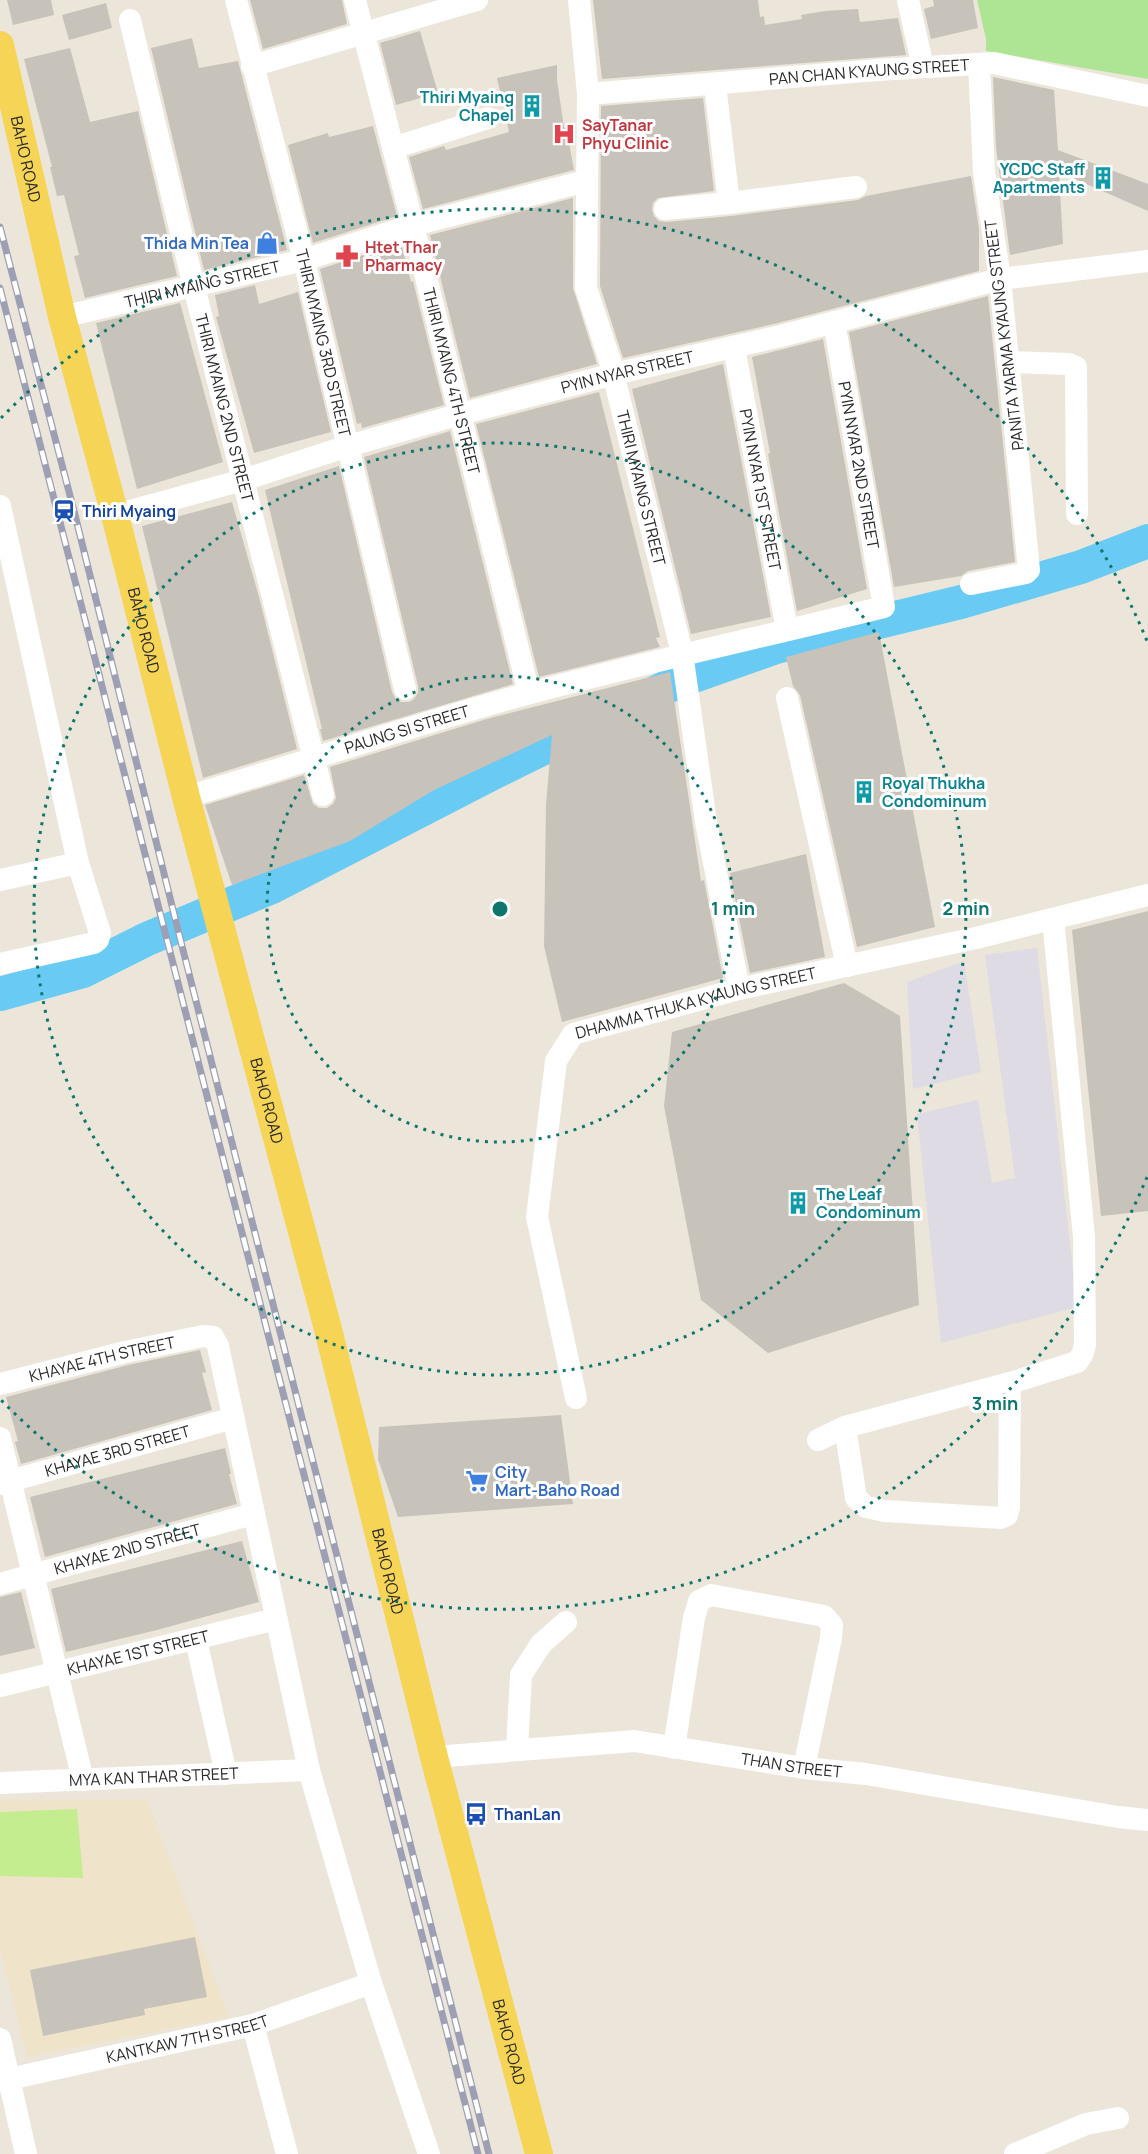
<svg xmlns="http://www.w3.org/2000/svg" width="1148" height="2154" font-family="Manrope,sans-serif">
  <rect width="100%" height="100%" fill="#ece5da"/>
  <path fill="#dedbe4" d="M1037,948L1077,1307L941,1343L917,1114L978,1100L992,1183L1015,1178L985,955Z
    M964,961L981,1072L913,1089L907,982Z"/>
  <path fill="#efe3c9" d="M0,1800H147L229,2017L27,2057L0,1949Z"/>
  <path fill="#aee594" d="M977,0H1148V79L986,51V39Z"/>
  <path fill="#c3ed8f" d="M77,1809L83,1878L0,1876V1812Z"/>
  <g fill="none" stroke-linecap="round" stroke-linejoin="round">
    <path stroke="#69cbf3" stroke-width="34" d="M0,994L83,971L147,939L274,886L493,773L677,682L776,647L961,602L1081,567L1148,541"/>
  </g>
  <path fill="#c7c2ba" d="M7,0H51L54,15L13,25Z
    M250,0H342L347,24L263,49Z
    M593,0H758L760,17L764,16L765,25L802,19L801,15L825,11L858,9L860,22L898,18L906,55L602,79Z
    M933,0H973L978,28L931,39L924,9L934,6Z
    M106,3L112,28L69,40L62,15Z
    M420,31L438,93L396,105L380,43Z
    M192,38L199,68L238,61L287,250L204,270L151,48Z
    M70,48L90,122L138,111L177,276L85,298L74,256L79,255L64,195L57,196L50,167H52L24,59Z
    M557,65V80L564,128L566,127L574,170L423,209L409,157L444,146L446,150L509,132L497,78Z
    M993,77L1054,90L1058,150L1148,184V211L1059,172L1063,244L1010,255L996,147Z
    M703,98L714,191L658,198L653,203L652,210L654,216L659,221L666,222L731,216L858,200L866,196L971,176L979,229V271L778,323L623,358L600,286L601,106Z
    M373,126L397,216L313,243L288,145L328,133L329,137Z
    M573,198V288L597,364L470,398L430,235Z
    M401,243L411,282L413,281L444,405L362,428L361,423L357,424L320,269Z
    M255,285L259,304L298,292L331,432L254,453L216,317L219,316L215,295Z
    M988,296L1015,562L968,571L961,576L894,587L849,332Z
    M180,303L223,462L137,489L96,323Z
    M823,339L867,589L797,611L768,454L770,453L752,357Z
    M723,364L771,617L691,634L632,389Z
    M599,392L660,637L656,638L660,647L539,677L476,424Z
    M450,431L513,684L323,741L320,729H322L265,490L339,466L392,692L395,698L401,702H409L414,699L418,693V686L364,457Z
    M232,502L259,597L297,749L203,778L142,526Z
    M879,632L935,927L857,947L800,695L793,686L786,657Z
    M670,672L701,881L704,880L723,978L562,1022L544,946L546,805L552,735L434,790L350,841L232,885L205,805L304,775L313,804L319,808H327L333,804L336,798L330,767L490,718Z
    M806,854L825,957L750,973L730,873Z
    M1148,911V1211L1101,1216L1072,930Z
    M844,983L900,1016L919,1305L768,1353L701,1300L664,1106L672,1032Z
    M200,1350L206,1372L202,1373L212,1410L21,1464L15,1442L18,1441L6,1397L128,1365Z
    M561,1415L573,1504L398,1517L378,1459L379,1427Z
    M225,1448L231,1474H229L237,1504L45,1557L30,1497Z
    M242,1541L259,1602L157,1630L66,1652L51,1589Z
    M21,1592L35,1648L0,1656V1597Z
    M195,1937L207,1997L144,2009L145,2015L43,2036L30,1970Z"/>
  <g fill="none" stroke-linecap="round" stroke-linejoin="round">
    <g stroke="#fff" stroke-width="22">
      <path id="s1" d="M236,0L304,260L405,689"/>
      <path id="s2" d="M355,0L413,225L529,693"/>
      <path id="s3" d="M579,0L588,94L586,288L610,361L682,653L706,822L739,989"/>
      <path d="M908,0L923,67"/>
      <path id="s4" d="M130,20L194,287L323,795"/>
      <path d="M252,66L477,0"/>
      <path d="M715,85L729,203"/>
      <path id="s5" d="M588,94L877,70L994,63L1148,96"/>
      <path d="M393,148L488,118"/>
      <path d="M665,209L729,203L856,187"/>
      <path id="s6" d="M62,317L304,260L413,225L586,181"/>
      <path id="s7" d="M734,348L787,630"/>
      <path d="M1008,362L1069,364L1076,367L1077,514"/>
      <path d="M0,506L78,863L100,933L98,940L94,943L0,964"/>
      <path id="s8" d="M115,515L243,480L348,446L461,414L614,374L781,336L1000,279L1148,261"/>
      <path d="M971,584L1026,573L1029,570L1000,279L984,172L979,64"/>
      <path d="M787,698L847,966"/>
      <path id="s9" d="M186,797C301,764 414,724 530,693C647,662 766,636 884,607L834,322"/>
      <path d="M0,880L78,863"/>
      <path id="s10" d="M0,1384L125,1352L203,1336L213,1337L218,1346L309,1770L371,1983L429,2154"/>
      <path id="s11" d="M576,1398L537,1217L556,1061L573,1034L739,989L976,938L1148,895"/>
      <path d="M845,1427L856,1498L866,1507L885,1511L1001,1518L1007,1515L1009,1507L1010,1383"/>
      <path d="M0,1438L83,1780"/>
      <path d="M818,1440L845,1427L1010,1383L1077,1362L1082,1355L1085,1345L1084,1237L1053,919"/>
      <path id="s12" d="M0,1484L233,1418"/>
      <path id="s13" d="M0,1584L253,1514"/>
      <path d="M196,1640L226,1774"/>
      <path id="s14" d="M0,1686L276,1619"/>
      <path d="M674,1748L694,1618L699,1601L711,1595L824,1616L832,1625L831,1638L804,1768"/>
      <path d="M517,1749L521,1675L541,1644L566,1622"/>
      <path id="s15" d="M434,1757L634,1741L804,1768L866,1774L1118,1817L1148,1820"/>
      <path id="s16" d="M0,1783L309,1770"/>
      <path d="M253,2025L287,2154"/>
      <path d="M0,2039L26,2154"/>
      <path id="s17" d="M0,2081L253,2025L371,1983"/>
      <path d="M1015,2154L1086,2124L1118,2118"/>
    </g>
    <path stroke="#f6d456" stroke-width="28" id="s18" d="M0,45L62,317L115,515L186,797L328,1329L434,1757L539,2154"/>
    <g stroke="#9da0b5" stroke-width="7">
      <path id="rail" d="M0,227L74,511L182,946L489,2154
        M0,288L478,2154"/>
    </g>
    <use href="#rail" stroke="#fff" stroke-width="4.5" stroke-dasharray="14" stroke-linecap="butt"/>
  </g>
  <g fill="none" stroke="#0f766e" stroke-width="3" stroke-dasharray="3 6">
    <circle cx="500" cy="909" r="233"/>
    <circle cx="500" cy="909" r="466"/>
    <path d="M1147 1177A700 700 0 0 1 1 1400M1 418A700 700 0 0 1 1147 641"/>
  </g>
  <defs>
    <g id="building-bare" transform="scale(1.8)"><path d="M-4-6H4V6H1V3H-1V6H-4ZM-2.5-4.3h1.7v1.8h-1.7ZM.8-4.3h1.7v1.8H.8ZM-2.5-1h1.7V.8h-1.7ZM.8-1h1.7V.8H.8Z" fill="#0f9aa8" stroke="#fff" stroke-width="2.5" paint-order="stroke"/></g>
    <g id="hospital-bare" transform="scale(1.8)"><path d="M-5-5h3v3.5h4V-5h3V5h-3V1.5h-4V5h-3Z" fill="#e0444e" stroke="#fff" stroke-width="2.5" paint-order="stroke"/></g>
    <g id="shop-bare" transform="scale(1.8)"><path d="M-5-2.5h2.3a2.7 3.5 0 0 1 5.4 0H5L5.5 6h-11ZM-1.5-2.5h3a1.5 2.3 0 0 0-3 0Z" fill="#3f7fe0" stroke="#fff" stroke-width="2.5" paint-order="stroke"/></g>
    <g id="pharmacy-bare" transform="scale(1.8)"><path d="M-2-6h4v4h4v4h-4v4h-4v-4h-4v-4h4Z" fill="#e0444e" stroke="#fff" stroke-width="2.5" paint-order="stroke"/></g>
    <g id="station-bare" transform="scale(1.8)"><path d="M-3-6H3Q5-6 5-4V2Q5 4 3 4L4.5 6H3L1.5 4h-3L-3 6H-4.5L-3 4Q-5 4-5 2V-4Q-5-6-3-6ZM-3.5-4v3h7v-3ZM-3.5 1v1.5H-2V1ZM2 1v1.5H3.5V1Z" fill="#1a4fb4" stroke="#fff" stroke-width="2.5" paint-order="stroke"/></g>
    <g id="supermarket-bare" transform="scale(1.8)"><path d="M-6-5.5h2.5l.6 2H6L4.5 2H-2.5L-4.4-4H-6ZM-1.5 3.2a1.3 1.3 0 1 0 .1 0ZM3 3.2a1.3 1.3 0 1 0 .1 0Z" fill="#3f7fe0" stroke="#fff" stroke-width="2.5" paint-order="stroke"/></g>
    <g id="bus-bare" transform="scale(1.8)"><path d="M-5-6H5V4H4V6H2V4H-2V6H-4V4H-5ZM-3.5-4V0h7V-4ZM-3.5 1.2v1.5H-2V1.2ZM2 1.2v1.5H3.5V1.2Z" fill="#1a4fb4" stroke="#fff" stroke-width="2.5" paint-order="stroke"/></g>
  </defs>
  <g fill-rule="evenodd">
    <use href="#building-bare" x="532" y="106"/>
    <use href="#hospital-bare" x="564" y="134"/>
    <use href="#building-bare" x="1103" y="178"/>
    <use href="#shop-bare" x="267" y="243"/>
    <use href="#pharmacy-bare" x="347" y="256"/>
    <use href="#station-bare" x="64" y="511"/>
    <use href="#building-bare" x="864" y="792"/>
    <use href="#building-bare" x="798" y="1203"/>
    <use href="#supermarket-bare" x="477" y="1481"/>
    <use href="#bus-bare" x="476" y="1814"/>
  </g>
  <g text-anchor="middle" stroke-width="6" stroke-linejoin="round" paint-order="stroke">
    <g font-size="16" fill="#292929" stroke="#fff">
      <text dy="6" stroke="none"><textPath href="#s5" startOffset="282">PAN CHAN KYAUNG STREET</textPath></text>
      <text dy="6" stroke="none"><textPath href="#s18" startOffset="117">BAHO ROAD</textPath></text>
      <text dy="6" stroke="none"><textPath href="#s6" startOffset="144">THIRI MYAING STREET</textPath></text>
      <text transform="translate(1004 335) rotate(-97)" y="6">PANITA YARMA KYAUNG STREET</text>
      <text dy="6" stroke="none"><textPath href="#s1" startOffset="354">THIRI MYAING 3RD STREET</textPath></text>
      <text dy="6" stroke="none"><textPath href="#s8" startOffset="532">PYIN NYAR STREET</textPath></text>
      <text dy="6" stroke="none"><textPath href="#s2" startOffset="393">THIRI MYAING 4TH STREET</textPath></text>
      <text dy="6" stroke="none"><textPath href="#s4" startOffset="399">THIRI MYAING 2ND STREET</textPath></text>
      <text transform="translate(859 465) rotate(80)" y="6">PYIN NYAR 2ND STREET</text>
      <text dy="6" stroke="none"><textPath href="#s3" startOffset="496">THIRI MYAING STREET</textPath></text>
      <text dy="6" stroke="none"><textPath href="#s7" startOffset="144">PYIN NYAR 1ST STREET</textPath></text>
      <text dy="6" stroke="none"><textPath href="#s18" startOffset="603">BAHO ROAD</textPath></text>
      <text dy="6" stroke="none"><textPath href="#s9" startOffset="231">PAUNG SI STREET</textPath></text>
      <text dy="6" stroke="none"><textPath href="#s11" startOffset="501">DHAMMA THUKA KYAUNG STREET</textPath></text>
      <text dy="6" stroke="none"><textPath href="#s18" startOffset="1089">BAHO ROAD</textPath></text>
      <text dy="6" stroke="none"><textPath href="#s10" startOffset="105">KHAYAE 4TH STREET</textPath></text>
      <text dy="6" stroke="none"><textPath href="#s12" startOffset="122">KHAYAE 3RD STREET</textPath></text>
      <text dy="6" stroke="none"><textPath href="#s13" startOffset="132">KHAYAE 2ND STREET</textPath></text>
      <text dy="6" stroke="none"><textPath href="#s18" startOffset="1575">BAHO ROAD</textPath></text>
      <text dy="6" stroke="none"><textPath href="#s14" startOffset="142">KHAYAE 1ST STREET</textPath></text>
      <text dy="6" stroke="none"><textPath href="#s15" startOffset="360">THAN STREET</textPath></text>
      <text dy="6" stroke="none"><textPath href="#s16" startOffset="154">MYA KAN THAR STREET</textPath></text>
      <text dy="6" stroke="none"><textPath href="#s17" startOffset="192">KANTKAW 7TH STREET</textPath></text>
      <text dy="6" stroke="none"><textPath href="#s18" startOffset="2061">BAHO ROAD</textPath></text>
    </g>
    <g font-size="16" font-weight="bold" fill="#0d838f" stroke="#fff" text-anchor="end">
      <text x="514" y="103">Thiri Myaing<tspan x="514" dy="18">Chapel</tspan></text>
      <text x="1085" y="175">YCDC Staff<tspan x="1085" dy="18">Apartments</tspan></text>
      <text x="882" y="789" text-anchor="start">Royal Thukha<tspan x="882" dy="18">Condominum</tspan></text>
      <text x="816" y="1200" text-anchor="start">The Leaf<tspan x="816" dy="18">Condominum</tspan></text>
    </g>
    <g font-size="16" font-weight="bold" fill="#be3a42" stroke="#fff" text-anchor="start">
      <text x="582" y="131">SayTanar<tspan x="582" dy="18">Phyu Clinic</tspan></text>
      <text x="365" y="253">Htet Thar<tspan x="365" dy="18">Pharmacy</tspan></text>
    </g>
    <g font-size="16" font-weight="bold" fill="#366cbe" stroke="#fff" text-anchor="end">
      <text x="249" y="249">Thida Min Tea</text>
      <text x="495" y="1478" text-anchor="start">City<tspan x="495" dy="18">Mart-Baho Road</tspan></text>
    </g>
    <g font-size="16" font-weight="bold" fill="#164399" stroke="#fff" text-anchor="start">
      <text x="82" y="517">Thiri Myaing</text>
      <text x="494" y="1820">ThanLan</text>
    </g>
  </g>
  <circle cx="500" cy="909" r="9" fill="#0f766e" stroke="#fff" stroke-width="3"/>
  <g font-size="18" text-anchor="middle" font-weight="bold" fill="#0f766e" stroke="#fff" stroke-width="6" stroke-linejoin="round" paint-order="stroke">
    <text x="733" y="915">1 min</text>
    <text x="966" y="915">2 min</text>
    <text x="995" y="1410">3 min</text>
  </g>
</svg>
